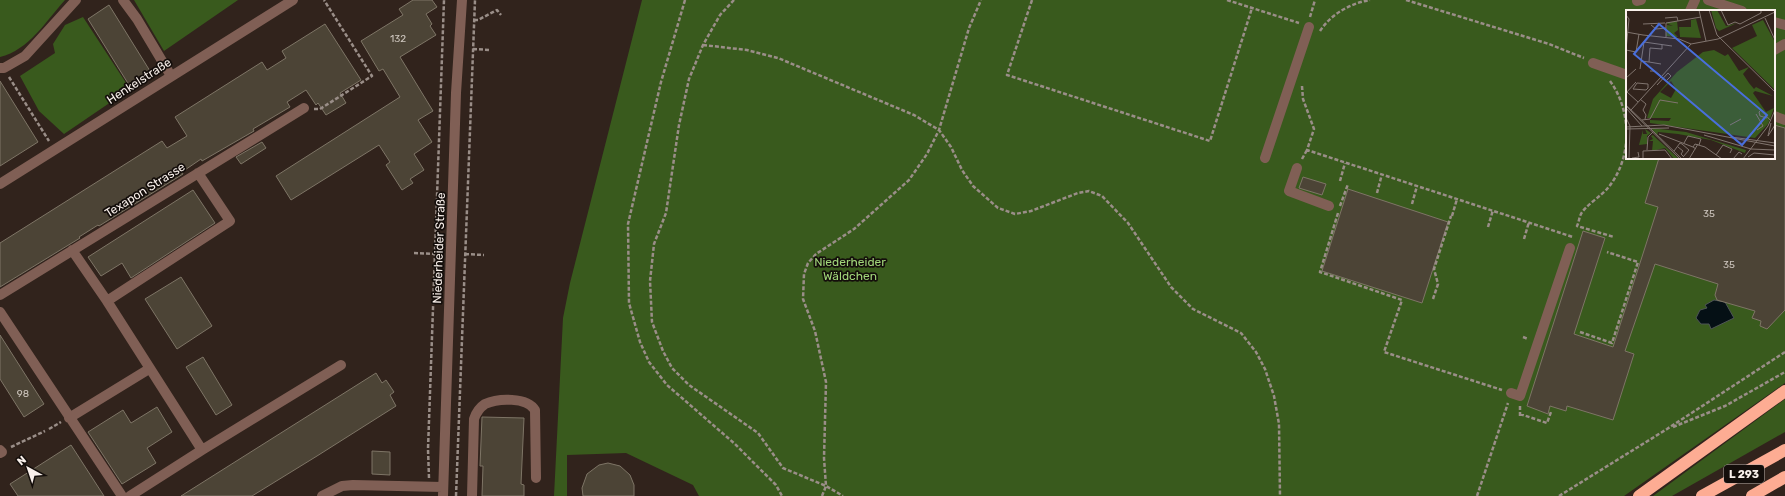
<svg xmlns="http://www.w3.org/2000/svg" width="1785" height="496" font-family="Rubik,sans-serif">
  <rect width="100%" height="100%" fill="#31231c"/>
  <path fill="#395a1d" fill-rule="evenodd" d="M0,0H65C46,21 29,50 0,57Z
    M134,0H238L164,51Z
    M642,0H1785V383L1624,496H699L693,485L626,453L567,455V496H554L563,318L570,283ZM1627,11H1774V158H1627Z
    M83,17L130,89L64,134L39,111L20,76L55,53L53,44L65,25Z
    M1785,399V432L1672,496H1653Z"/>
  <path fill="#051015" stroke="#4e5456" d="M1714,300L1725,302L1734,318L1711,329L1709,324H1701L1696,318L1700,310L1707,308L1705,305Z"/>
  <path fill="#4c4436" stroke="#7e7566" d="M413,0H432L437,7L426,14L432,24L430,26L436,35L400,57L433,111L418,120L432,142L414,154L424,170L410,179L413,183L402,190L386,165L390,162L379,145L291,200L276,176L400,97L383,69L379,71L361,41L403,15L399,9Z
    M109,5L150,71L129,85L88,19Z
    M325,24L361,80L340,93L346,103L326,115L318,103L316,105L306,90L287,102L290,107L253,129L254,131L202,161L201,159L182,172L183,174L99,226L98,225L79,237L80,238L0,287V243L162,141L167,148L187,136L175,117L262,62L267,70L286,58L282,51Z
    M0,81L38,142L0,166Z
    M1774,125L1785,128V310L1767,329L1760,326L1761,321L1752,318L1755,311L1717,300L1715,295L1718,284L1655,264L1625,351L1634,354L1613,420L1567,406L1566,411L1550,406L1548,414L1527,406L1583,231L1605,238L1574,334L1613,347L1658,207L1645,203L1659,158H1774Z
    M262,142L266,148L241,164L236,157Z
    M1303,177L1326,184L1322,195L1299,188Z
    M1348,189L1448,222L1422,303L1322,271Z
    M193,190L215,223L131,278L122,263L101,276L88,257Z
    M181,277L212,326L177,349L145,299Z
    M0,335L44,404L24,417L0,379Z
    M203,357L232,405L216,415L186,367Z
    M376,373L382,383L386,380L394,392L390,395L396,406L317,456L252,496H181Z
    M157,407L172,432L147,448L156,463L122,484L88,432L123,410L131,423Z
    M482,417L524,418L521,484L524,485V496H482L483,466H480Z
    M71,445L104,496H18L10,484Z
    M372,451L390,452V475L372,474Z
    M608,463L620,466L630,475L634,485V496H583L582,488L587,474L599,465Z"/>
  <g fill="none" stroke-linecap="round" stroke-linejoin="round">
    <path stroke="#9a8e88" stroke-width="2.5" stroke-dasharray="4 2" stroke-linecap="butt" d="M685,0L661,82L628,224L629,303L640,342L649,362L667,385L735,444L776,485L782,496
      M734,0L720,15L703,45L689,79L679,125L666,213L654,244L650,281L652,322L663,351L672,368L689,385L758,433L783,468L826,486L843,496
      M1032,0L1007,75L1210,141L1252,8
      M1227,0L1299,23
      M1406,0L1549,44L1584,58
      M1310,17L1315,0
      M474,20H478L497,10L501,15
      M1320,31C1331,14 1351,3 1370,0
      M703,45L747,50L778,58L914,115L939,130L951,147L962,170L973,186L998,208L1015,214L1031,211L1078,193L1089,191L1102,196L1128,223L1171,287L1193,309L1241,333L1256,352L1265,369L1274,396L1279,424L1280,496
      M473,49L490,50
      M9,77L49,141
      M1610,81C1632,111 1633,159 1607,189C1601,196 1585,206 1581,214C1579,218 1579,222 1577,226L1614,237
      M1302,86L1303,99L1314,129L1307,150L1573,237
      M314,109H320L372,76L324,0
      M1302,159L1307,150
      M1340,181L1345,163
      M1377,193L1382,174
      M1412,204L1417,186
      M1340,206L1348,184
      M1338,213L1320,272L1402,300L1384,352L1502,390
      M1452,216L1457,199
      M1488,227L1493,210
      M1524,239L1529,222
      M414,253L435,254
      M465,254L484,255
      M1433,299L1438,284L1434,269L1451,216
      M1580,332L1612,343L1638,262L1607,252
      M1523,337L1528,339
      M1520,414L1547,423L1551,412
      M1520,416V406
      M1673,427L1725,406L1785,372
      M49,429L61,422
      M11,447L45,431
      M429,478L428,449L444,0
      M456,496L475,0
      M822,496L826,486L824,458L826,382L815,331L803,299L804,274L808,263L816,254L854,229L909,180L927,154L939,130L969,28L981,0
      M1477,496L1508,403
      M1559,496L1667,429L1785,352"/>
    <path stroke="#805f55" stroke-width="10" d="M123,0L137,19L171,76
      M1708,0L1742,11
      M1637,1L1641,0
      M1690,11L1695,0
      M1774,22L1785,25
      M1774,50L1785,44
      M1593,63L1627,75
      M0,68H4L25,56L76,0
      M1774,116L1785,120
      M1265,158L1309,27
      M1297,168L1289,191L1329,206
      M0,184L293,0
      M72,250L107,301
      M0,295L304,108
      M0,312L122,496
      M1511,393L1520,396L1570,248
      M69,418L149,369
      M0,450L2,452L0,453
      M202,450L341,365
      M130,496L202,450L107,301L230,221L198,173
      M322,496L342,486L353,485L443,487
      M443,496L456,93L462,0
      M472,496L474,419C476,413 479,408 485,404C498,398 527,397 535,410L536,478"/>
    <path stroke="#fdac93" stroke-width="12" d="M1639,496L1785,391
      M1702,496L1785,450
      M1752,496L1785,477"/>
  </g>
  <g text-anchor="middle" stroke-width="3.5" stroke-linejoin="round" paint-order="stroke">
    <g font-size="10" fill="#cec6be">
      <text x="398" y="42">132</text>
      <text x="1709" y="217">35</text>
      <text x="1729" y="268">35</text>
      <text x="23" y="397">98</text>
    </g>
    <rect fill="#140e0b" stroke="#b5ada8" stroke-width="1" x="1724" y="465" width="40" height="18" rx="3"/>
    <g font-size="11" font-weight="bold" fill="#faf1ec">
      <text x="1744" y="478">L 293</text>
    </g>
    <g font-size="12" fill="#faf1ec" stroke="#140e0b">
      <text transform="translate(139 81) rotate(-33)" y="4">Henkelstraße</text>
      <text transform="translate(145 190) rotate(-32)" y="4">Texapon Strasse</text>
      <text transform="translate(439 248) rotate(-88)" y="4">Niederheider Straße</text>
    </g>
    <g font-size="12" fill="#a1d67a" stroke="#140e0b">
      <text x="850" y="266">Niederheider<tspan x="850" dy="14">Wäldchen</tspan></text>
    </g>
  </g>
  <g transform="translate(1626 10)">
    <rect width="149" height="149" fill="#31231c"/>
    <path d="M85,0H91L100,16L111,13L93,21L90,18ZM70,9L75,28L54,27L53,17H65V10ZM137,10L149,32V80L106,38L131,26L126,15ZM51,11L52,20L48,23L52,27L40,26L41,15L47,16L40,13ZM88,40L99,46L102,44L113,61L123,57L117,64L123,73L128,79L130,77L147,86L129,81L127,83L140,102L148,98L142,114L129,128L24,113V110L43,111L45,108H21L27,89L51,62L77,42ZM45,71L50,79L45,88L34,82ZM25,118L60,122L120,140L119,143L85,130L52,124L32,122L31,125ZM19,119L25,123L21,126V134L13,135L17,120V124H21ZM27,125L32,130L53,149H48L39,138L26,141L27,131H23L27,129L25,126Z" fill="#395a1d" fill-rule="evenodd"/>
    <path fill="none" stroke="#81756f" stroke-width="1" d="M73,0L80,31M83,0L91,25L149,82M95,0L102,15L109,12L114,14L135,3V0M0,5L3,9L0,40M39,8L51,7L52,11M139,8L149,30M17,14L39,13M25,15L30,19L40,18M0,22L17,25M17,25L53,29L65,34L92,29L149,2M40,27V13L75,7M0,40L10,42L13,24M15,51L23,52L24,38L36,39V35M23,52L35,54M14,59L18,32L46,36M24,61H29L35,66M0,68L10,59M11,73L22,74V78L20,80L7,79ZM31,75L42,63L45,66L41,70M1,82L12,92M0,83L10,72M14,89L20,94L17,100L20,105L19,109M0,95L56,149M0,96L54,149M132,97L145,111M0,98L16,116M5,100L65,34M135,100L133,102L134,106L141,108M130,104L137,116L131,120M0,108L4,116L3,149M16,110L24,109L34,90L52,93M145,113L142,126L149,115M104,115L115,109M0,117L38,115L149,136M0,119L43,118M33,124L67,137M78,125L125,139L149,140M105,127L149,133M58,133L62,126L75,129L73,135M52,137L57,141L55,144L57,146M70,139L67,137L69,134L79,137L96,149M21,140L22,127L27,122M48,141L54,133L56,134L63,140L57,147M90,145L97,135L106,139L104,143M122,147L128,143L149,145M6,148L13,147L12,142M17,149V141L39,140L46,149M63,149L72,134M107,149L113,142L116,144M117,149L142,116L149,100"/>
    <path fill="#496fdc" fill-opacity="0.15" stroke="#496fdc" stroke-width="2" d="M33,14L141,105L116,135L8,44Z"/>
    <rect width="149" height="149" fill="none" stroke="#faf1ec" stroke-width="2"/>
  </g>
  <g transform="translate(28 468) rotate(320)" stroke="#140e0b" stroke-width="3" paint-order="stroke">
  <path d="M0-3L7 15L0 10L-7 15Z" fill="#faf1ec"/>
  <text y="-6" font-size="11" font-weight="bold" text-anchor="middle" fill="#faf1ec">N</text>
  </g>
</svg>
